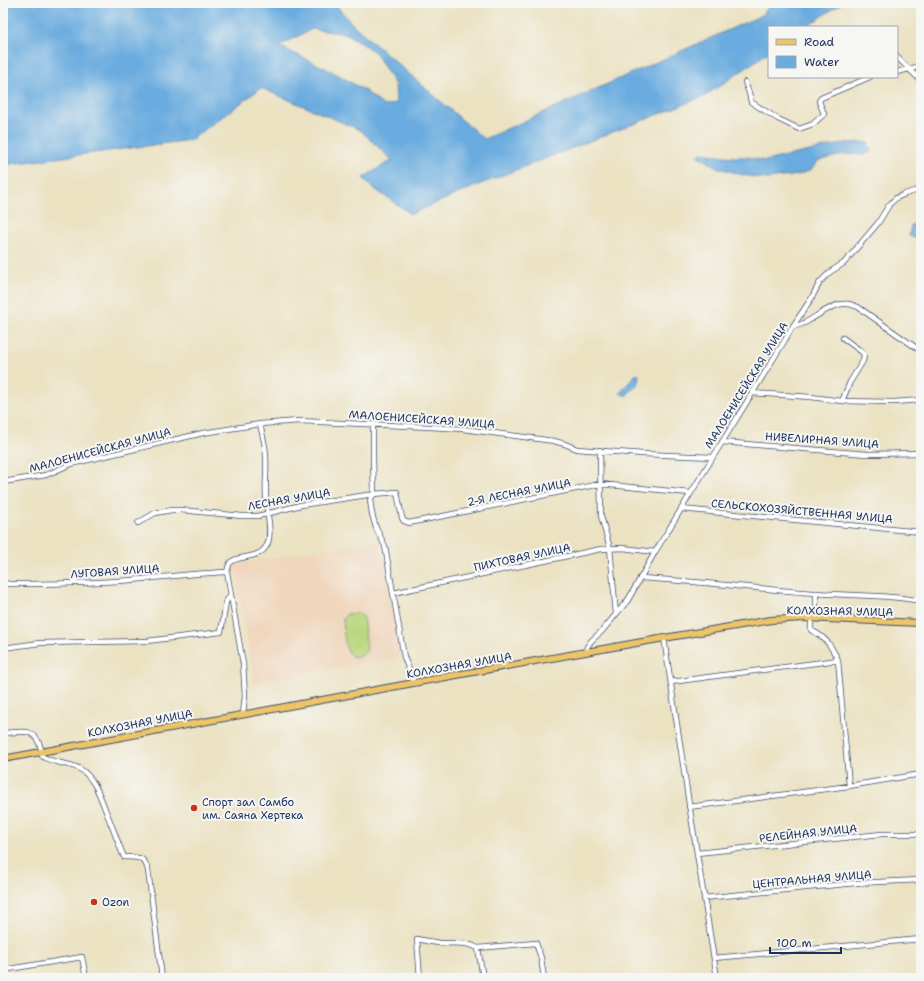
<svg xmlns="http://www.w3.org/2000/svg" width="924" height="981" font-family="'Shantell Sans',sans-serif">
  <rect width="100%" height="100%" fill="#f6f6f2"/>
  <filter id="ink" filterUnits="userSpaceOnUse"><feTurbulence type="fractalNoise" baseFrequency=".025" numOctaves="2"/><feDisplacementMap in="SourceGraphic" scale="8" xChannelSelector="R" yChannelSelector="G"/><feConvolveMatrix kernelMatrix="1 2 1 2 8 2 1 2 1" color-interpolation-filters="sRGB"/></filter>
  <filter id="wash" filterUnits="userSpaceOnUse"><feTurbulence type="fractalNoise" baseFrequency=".012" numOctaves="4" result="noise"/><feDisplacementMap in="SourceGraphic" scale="16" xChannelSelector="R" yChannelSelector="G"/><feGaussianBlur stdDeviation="0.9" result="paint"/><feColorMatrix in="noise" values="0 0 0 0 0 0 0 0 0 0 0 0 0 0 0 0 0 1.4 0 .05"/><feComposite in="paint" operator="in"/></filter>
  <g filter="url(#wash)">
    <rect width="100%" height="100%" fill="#ebe2c2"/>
    <path fill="#f0d6bc" d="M379,540L382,552L402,657L254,683L234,564Z"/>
    <path fill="#b9d77e" stroke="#6a836e" d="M354,613H360L363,617L367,650C364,654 361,657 356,657C343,657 344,629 343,619L347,614Z"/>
    <path fill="#6bacdf" stroke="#436e9e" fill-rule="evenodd" d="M3,3H334L353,25L484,139L762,15L772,3H842L806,27H769V52L705,96L478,185L411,214L373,188L363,178L392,160L360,130L261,88L191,140L3,165ZM312,29L347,34L375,52L395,85L396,103L384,106L364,90L335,73L279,46Z
      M864,142L868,143L871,152L862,155L845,154L818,161L811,170L798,175L767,179L743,175L719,168L698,156L701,153L734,157H748L765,161L845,143Z
      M921,223V240L909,236L911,225Z
      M636,374L639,375L638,384L626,396L620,393Z"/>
  </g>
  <g filter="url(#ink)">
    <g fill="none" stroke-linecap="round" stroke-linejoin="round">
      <g stroke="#3a4a6d" stroke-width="6">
        <path id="minor" d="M897,57L921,81
          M897,72L921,66
          M745,82L749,93L751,102L778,119L799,129L813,124L824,114L819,101L821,98L870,77
          M793,326C799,326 803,324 808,321C817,316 833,304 843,304C848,303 853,305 858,307L918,349
          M752,393L811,397L842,401L894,402L921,400
          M842,401L850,382L863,361L864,355L862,352L843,338
          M373,424V459L374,494L370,500L372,514L376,528L385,546L404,657L414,683
          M722,442L867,454L921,453
          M600,450L601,516L610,548L616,614
          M3,482L46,475L71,464L203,433L260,424L299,421L430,427L463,429L554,441L565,444L577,449L643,454L713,457L785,340L793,326L811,299L820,282L830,272L844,263L878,223L889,205L896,198L905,194L921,189
          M681,509L921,532
          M138,523L155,513L172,510H181L242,516H258L301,505L374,494L397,492L402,518L404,521L409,523L600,484L690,493
          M640,578C699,581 757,589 815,593C851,596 886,594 921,601
          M3,583L10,584C51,584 92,583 132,580C164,577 196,573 227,572
          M393,593L601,549L623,548L655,552
          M811,618V630C826,638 830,644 838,660
          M816,618V593
          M664,638L689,804L717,978
          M3,648L40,643L147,641L221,632L226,602L231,594
          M587,652V647L591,641L602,631L628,600L655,552L713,457
          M671,682L838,660L849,786
          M243,714L245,696L243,664L227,572C228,569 228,565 230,563C237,554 259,561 267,545C273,534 266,509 266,497C265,484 267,470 266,457C266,446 262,434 260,424
          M3,733C18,733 32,726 39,743C41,748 42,751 42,756C50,763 70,763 80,769C95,778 101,799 107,814C113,828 118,843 124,857C138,858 144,855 148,870L162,978
          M689,807L849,786L921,774
          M697,853L882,834H921
          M704,898L856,883L921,880
          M478,948L483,978
          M714,958L921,939
          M3,970L82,957L86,978
          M420,978L417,939C425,941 432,942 440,943C453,944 466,941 478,948L536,943L541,958L544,978"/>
      </g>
      <g stroke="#3a4a6d" stroke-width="8">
        <path id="major" d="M3,759L462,674L670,637L771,620L803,618L921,623"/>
      </g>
      <use href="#minor" stroke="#fff" stroke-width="4.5"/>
      <use href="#major" stroke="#edc569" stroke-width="6"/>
    </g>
  </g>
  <g fill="#c8321e" stroke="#f6f6f2" stroke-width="1.5">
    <circle cx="194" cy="808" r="4"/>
    <circle cx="94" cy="902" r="4"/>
  </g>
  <g text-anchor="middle" stroke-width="4" stroke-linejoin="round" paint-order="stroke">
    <g font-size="11" fill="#1b2f5e" stroke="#f6f6f2">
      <text transform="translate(746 385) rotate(-58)" y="4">МАЛОЕНИСЕЙСКАЯ УЛИЦА</text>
      <text transform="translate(422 419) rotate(4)" y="4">МАЛОЕНИСЕЙСКАЯ УЛИЦА</text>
      <text transform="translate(822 440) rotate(4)" y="4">НИВЕЛИРНАЯ УЛИЦА</text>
      <text transform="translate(100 450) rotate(-15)" y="4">МАЛОЕНИСЕЙСКАЯ УЛИЦА</text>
      <text transform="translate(519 492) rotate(-11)" y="4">2-Я ЛЕСНАЯ УЛИЦА</text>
      <text transform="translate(289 499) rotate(-10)" y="4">ЛЕСНАЯ УЛИЦА</text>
      <text transform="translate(802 511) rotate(5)" y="4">СЕЛЬСКОХОЗЯЙСТВЕННАЯ УЛИЦА</text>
      <text transform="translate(522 557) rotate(-12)" y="4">ПИХТОВАЯ УЛИЦА</text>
      <text transform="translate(115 571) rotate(-4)" y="4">ЛУГОВАЯ УЛИЦА</text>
      <text transform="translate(840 611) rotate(1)" y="4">КОЛХОЗНАЯ УЛИЦА</text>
      <text transform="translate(459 665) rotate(-10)" y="4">КОЛХОЗНАЯ УЛИЦА</text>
      <text transform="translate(140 723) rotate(-11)" y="4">КОЛХОЗНАЯ УЛИЦА</text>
      <text transform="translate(808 833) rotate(-6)" y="4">РЕЛЕЙНАЯ УЛИЦА</text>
      <text transform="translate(812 879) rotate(-5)" y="4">ЦЕНТРАЛЬНАЯ УЛИЦА</text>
    </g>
    <g font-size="11" fill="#1b2f5e" stroke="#f6f6f2" text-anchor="start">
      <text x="202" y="806">Спорт зал Самбо<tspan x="202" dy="13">им. Саяна Хертека</tspan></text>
      <text x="102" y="906">Ozon</text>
    </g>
  </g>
  <rect width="924" height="981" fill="none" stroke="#f6f6f2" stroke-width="16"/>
  <rect x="768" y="26" width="130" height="52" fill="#f6f6f2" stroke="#9ea6b7"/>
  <rect x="776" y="39" width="20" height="6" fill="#edc569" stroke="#9ea6b7"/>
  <text x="804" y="46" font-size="12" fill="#1b2f5e">Road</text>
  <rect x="776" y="56" width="20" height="12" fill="#6bacdf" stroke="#9ea6b7"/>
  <text x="804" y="66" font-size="12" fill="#1b2f5e">Water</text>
  <path d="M770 947v6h71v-6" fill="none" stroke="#1b2f5e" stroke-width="2"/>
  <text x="776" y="947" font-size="12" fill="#1b2f5e" stroke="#f6f6f2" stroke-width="3" paint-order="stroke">100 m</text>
</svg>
